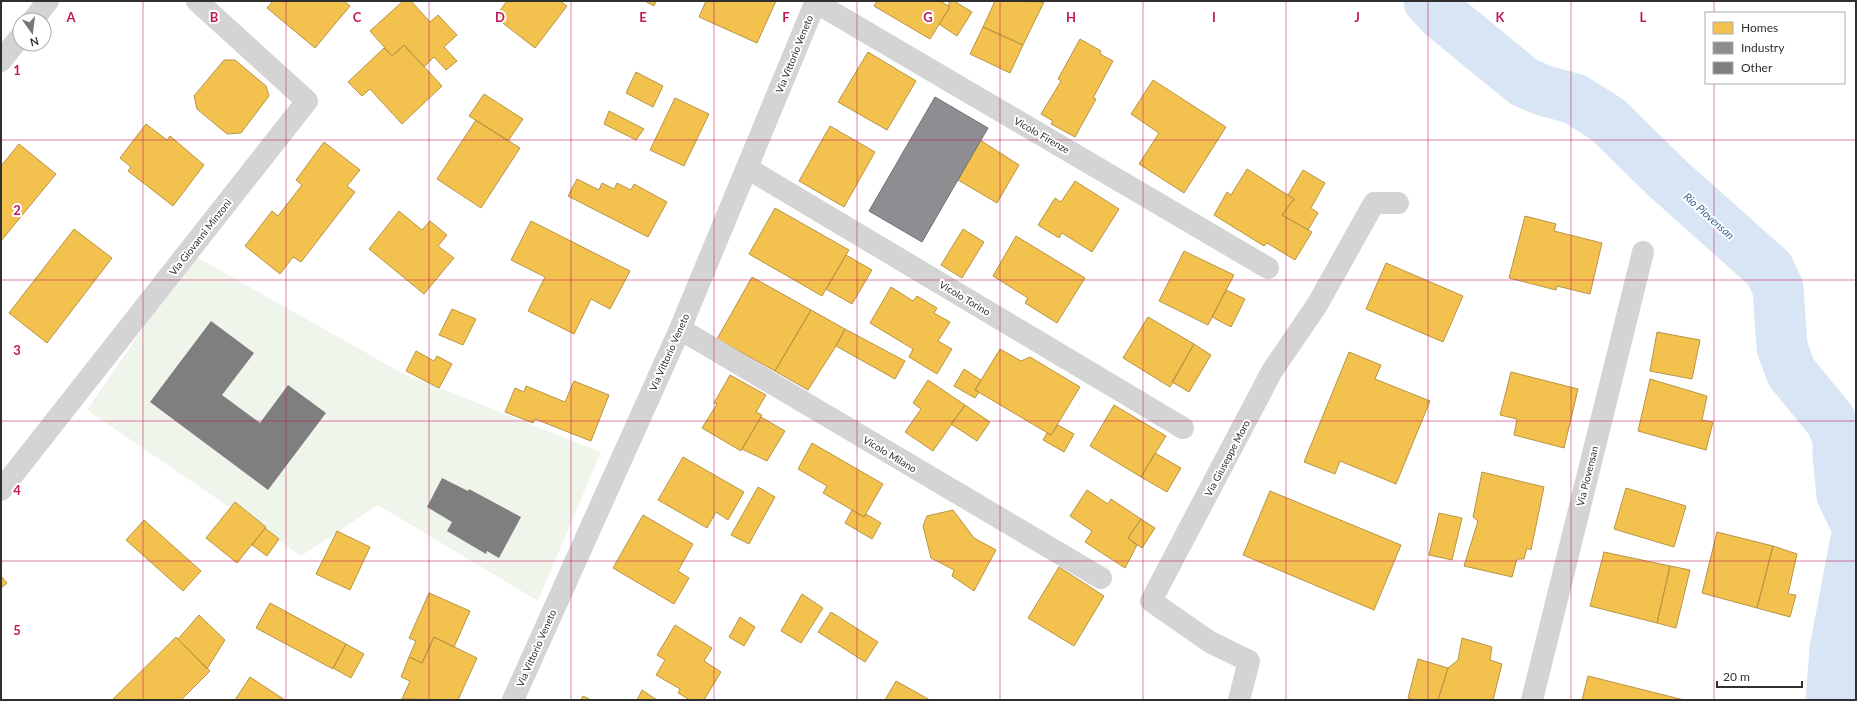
<svg xmlns="http://www.w3.org/2000/svg" width="1857" height="701" font-family="Lato,sans-serif">
  <rect width="100%" height="100%" fill="#fff"/>
  <path fill="#f0f5eb" d="M193,255L402,373L601,452L538,601L378,505L301,556L87,410Z"/>
  <path fill="#f2c14e" stroke="#b89545" d="M273,1H344L350,6L315,48L267,8Z
    M403,1H411L430,22L438,15L457,35L444,47L457,61L446,70L434,57L424,67L404,45L392,56L370,31Z
    M507,1H560L567,6L535,48L495,17Z
    M645,1H656L654,6Z
    M706,1H776L757,43L699,17Z
    M877,1H940L950,7L930,39L874,6Z
    M950,1H954L972,12L957,36L939,24L950,7L948,6Z
    M995,1L1044,2L1023,45L983,27Z
    M983,27L1023,45L1010,73L970,54Z
    M1080,39L1101,51L1100,54L1113,61L1093,98L1096,99L1075,137L1051,124L1053,121L1041,114L1061,81L1058,79Z
    M404,45L442,86L402,124L370,89L362,96L348,82L384,48L392,56Z
    M868,52L916,81L887,130L838,102Z
    M224,60H235L266,86L269,96L241,133L227,134L197,109L194,96Z
    M636,72L663,86L653,107L626,93Z
    M1153,80L1226,127L1184,193L1139,164L1159,133L1131,114Z
    M484,94L523,119L508,141L469,116Z
    M675,98L709,114L684,166L650,150Z
    M609,111L644,129L636,140L604,124Z
    M476,120L520,148L481,208L437,179Z
    M146,124L167,140L170,136L204,165L173,206L128,171L131,167L120,158Z
    M830,126L875,152L844,207L799,181Z
    M980,140L1019,165L997,203L958,180Z
    M324,142L360,170L347,186L355,192L301,262L293,257L280,274L245,246L272,211L278,216L302,185L296,180Z
    M19,144L56,174L1,241V166Z
    M1247,169L1294,199L1282,215L1312,232L1295,260L1267,243L1264,246L1214,215L1227,192L1231,195Z
    M1303,170L1325,183L1311,208L1318,213L1308,230L1282,215L1294,199L1288,195Z
    M577,179L599,190L602,183L614,189L617,183L631,190L634,184L667,202L648,237L568,196Z
    M1075,181L1119,209L1092,252L1062,233L1059,238L1038,225L1055,198L1061,202Z
    M775,208L849,250L822,296L749,254Z
    M399,211L422,230L430,221L447,235L438,246L454,258L424,294L369,249Z
    M1525,216L1556,224L1554,231L1602,243L1590,294L1557,286L1556,290L1509,278Z
    M531,221L630,271L610,309L591,299L574,334L528,311L545,277L511,260Z
    M74,229L112,258L47,343L9,313Z
    M963,229L984,242L962,278L941,265Z
    M1016,236L1085,278L1057,323L1025,303L1028,298L993,276Z
    M1184,251L1234,275L1208,325L1159,301Z
    M846,255L872,270L852,304L826,289Z
    M1386,263L1463,296L1443,342L1366,309Z
    M752,277L811,310L775,371L717,339Z
    M891,287L913,301L917,296L937,308L934,313L950,322L938,341L952,349L937,374L909,357L913,349L870,323Z
    M1226,290L1245,299L1231,327L1212,317Z
    M452,309L476,319L463,345L439,335Z
    M811,310L845,329L836,346L808,390L775,371Z
    M1148,317L1194,344L1170,387L1123,358Z
    M845,329L905,361L895,379L836,346Z
    M1657,332L1700,340L1692,379L1650,371Z
    M1194,344L1211,355L1189,392L1172,382Z
    M1000,349L1021,361L1030,357L1080,387L1051,435L975,390Z
    M416,351L434,361L437,356L452,364L439,388L406,371Z
    M1349,352L1381,365L1375,379L1430,401L1396,484L1340,461L1335,474L1304,462Z
    M964,369L981,380L975,390L979,392L975,398L954,386Z
    M1511,372L1578,389L1564,448L1514,435L1517,419L1500,415Z
    M730,375L766,395L756,412L762,415L741,451L702,428L717,404L714,403Z
    M1650,379L1707,396L1702,420L1713,422L1706,450L1638,431Z
    M928,380L965,405L933,451L905,432L921,409L913,403Z
    M574,381L609,395L591,441L535,419L533,423L505,412L515,388L524,392L526,386L565,402Z
    M965,405L990,422L977,441L951,424Z
    M1114,405L1166,436L1141,477L1090,446Z
    M761,417L785,431L767,461L742,449Z
    M1058,425L1074,434L1064,452L1043,440L1047,433L1051,435Z
    M812,443L883,484L864,517L823,493L827,486L798,469Z
    M1155,453L1181,468L1167,492L1141,477Z
    M683,457L744,492L728,520L716,512L707,528L658,500Z
    M1482,472L1544,487L1531,550L1527,548L1524,559H1517L1512,577L1464,566L1478,521L1473,517Z
    M758,487L775,497L749,544L731,535Z
    M1626,488L1686,506L1674,547L1614,529Z
    M1087,490L1108,504L1111,499L1141,519L1128,538L1137,545L1125,568L1085,542L1092,531L1070,516Z
    M1270,491L1401,545L1374,610L1243,555Z
    M235,502L266,527L237,563L206,538Z
    M852,510L864,517L866,514L881,523L872,539L845,523Z
    M953,510L974,538L996,550L974,591L952,576L954,570L931,558L923,526L927,516Z
    M1439,513L1462,518L1452,560L1429,555Z
    M643,515L693,544L678,571L689,578L674,604L613,568Z
    M1141,519L1155,528L1142,548L1128,538Z
    M144,520L201,571L183,591L126,540Z
    M265,528L279,539L267,556L252,545Z
    M337,531L370,547L350,590L316,574Z
    M1717,532L1773,546L1757,608L1702,593Z
    M1773,546L1797,554L1788,594L1796,595L1790,617L1757,608Z
    M1604,552L1670,566L1657,623L1590,606Z
    M1670,566L1690,570L1676,628L1657,623Z
    M1059,567L1104,596L1074,646L1028,618Z
    M1,576L7,583L1,588Z
    M429,593L470,611L454,647L434,637L422,663L409,657L416,641L409,638Z
    M802,594L823,608L801,643L781,631Z
    M270,603L346,644L333,669L256,628Z
    M831,612L878,642L865,662L818,632Z
    M199,615L225,640L207,669L178,639Z
    M740,617L755,627L744,646L729,637Z
    M675,625L712,648L704,661L721,672L704,700H690L678,693L680,689L656,675L665,660L657,655Z
    M176,637L210,671L181,700H112Z
    M434,637L477,658L458,700L402,699L410,681L401,677L409,657L422,663Z
    M1462,638L1492,647L1490,660L1502,664L1493,700H1438L1448,668L1458,660Z
    M346,644L364,654L351,678L333,668Z
    M1418,659L1448,668L1438,700H1415L1408,698Z
    M1588,676L1684,700H1582Z
    M250,677L285,700H235Z
    M896,681L930,700H885Z
    M642,690L657,700H637Z
    M583,696L591,700H581Z"/>
  <path fill="#8d8d92" stroke="#717174" d="M935,97L988,128L922,242L869,211Z"/>
  <g fill="none" stroke-linecap="round" stroke-linejoin="round">
    <path stroke="#d7e5f4" stroke-width="51" d="M1429,1L1442,15L1524,82L1542,90L1575,99L1608,120L1667,178L1769,269L1778,288L1782,347L1791,372L1831,421L1838,438V456L1842,495L1856,524
      M1831,700L1835,649L1856,539"/>
  </g>
  <path fill="#7f7f7f" d="M211,321L254,353L222,395L260,423L288,385L326,413L268,490L150,402Z
    M442,478L468,491L469,489L521,517L499,558L487,551L486,554L447,531L452,522L427,507Z"/>
  <g fill="none" stroke-linecap="round" stroke-linejoin="round">
    <path stroke="#d4d4d4" stroke-width="22" d="M815,2L1268,268
      M33,20L48,1
      M1,61L20,37
      M747,168L1183,428
      M680,329L1101,578
      M1,490L307,101L197,1
      M513,700L680,329L816,1
      M1239,700L1249,661L1210,642L1151,601L1272,371L1317,305L1374,203H1398
      M1532,700L1643,252"/>
  </g>
  <path fill="none" stroke="#c2185b" stroke-width="1" stroke-opacity="0.55" d="M143,1V700M286,1V700M429,1V700M571,1V700M714,1V700M857,1V700M1000,1V700M1143,1V700M1286,1V700M1428,1V700M1571,1V700M1714,1V13M1714,83V700M1,140H1856M1,280H1856M1,421H1856M1,561H1856"/>
  <g text-anchor="middle" stroke-width="4" stroke-linejoin="round" paint-order="stroke">
    <g font-size="10" fill="#2f2f2f" stroke="#fff">
      <text transform="translate(794 54) rotate(-68)" y="4">Via Vittorio Veneto</text>
      <text transform="translate(1042 135) rotate(30)" y="4">Vicolo Firenze</text>
      <text transform="translate(200 237) rotate(-52)" y="4">Via Giovanni Minzoni</text>
      <text transform="translate(965 298) rotate(31)" y="4">Vicolo Torino</text>
      <text transform="translate(669 352) rotate(-66)" y="4">Via Vittorio Veneto</text>
      <text transform="translate(890 454) rotate(31)" y="4">Vicolo Milano</text>
      <text transform="translate(1227 458) rotate(-62)" y="4">Via Giuseppe Moro</text>
      <text transform="translate(1587 476) rotate(-76)" y="4">Via Piovensan</text>
      <text transform="translate(536 648) rotate(-66)" y="4">Via Vittorio Veneto</text>
    </g>
    <g font-size="11" font-style="italic" fill="#366698" stroke="#fff">
      <text transform="translate(1709 216) rotate(42)" y="4">Rio Piovensan</text>
    </g>
  </g>
  <g font-size="13" text-anchor="middle" font-weight="bold" fill="#c2185b" stroke="#fff" stroke-width="4" stroke-linejoin="round" paint-order="stroke">
    <text x="71" y="22">A</text>
    <text x="214" y="22">B</text>
    <text x="357" y="22">C</text>
    <text x="500" y="22">D</text>
    <text x="643" y="22">E</text>
    <text x="786" y="22">F</text>
    <text x="928" y="22">G</text>
    <text x="1071" y="22">H</text>
    <text x="1214" y="22">I</text>
    <text x="1357" y="22">J</text>
    <text x="1500" y="22">K</text>
    <text x="1643" y="22">L</text>
    <text x="17" y="75">1</text>
    <text x="17" y="215">2</text>
    <text x="17" y="355">3</text>
    <text x="17" y="495">4</text>
    <text x="17" y="635">5</text>
  </g>
  <rect width="1857" height="701" fill="none" stroke="#2f2f2f" stroke-width="4"/>
  <rect x="1705" y="12" width="140" height="72" fill="#ffffff" stroke="#acacac"/>
  <rect x="1713" y="22" width="20" height="12" fill="#f2c14e" stroke="#acacac"/>
  <text x="1741" y="32" font-size="12" fill="#2f2f2f">Homes</text>
  <rect x="1713" y="42" width="20" height="12" fill="#8d8d92" stroke="#acacac"/>
  <text x="1741" y="52" font-size="12" fill="#2f2f2f">Industry</text>
  <rect x="1713" y="62" width="20" height="12" fill="#7f7f7f" stroke="#acacac"/>
  <text x="1741" y="72" font-size="12" fill="#2f2f2f">Other</text>
  <g transform="translate(32 32) rotate(166)"><circle r="19" fill="#ffffff" stroke="#acacac"/>
  <path d="M0-3L7 15L0 10L-7 15Z" fill="#787878"/>
  <text y="-6" font-size="11" font-weight="bold" text-anchor="middle" fill="#2f2f2f">N</text>
  </g>
  <path d="M1717 681v6h85v-6" fill="none" stroke="#2f2f2f" stroke-width="2"/>
  <text x="1723" y="681" font-size="12" fill="#2f2f2f" stroke="#ffffff" stroke-width="3" paint-order="stroke">20 m</text>
</svg>
